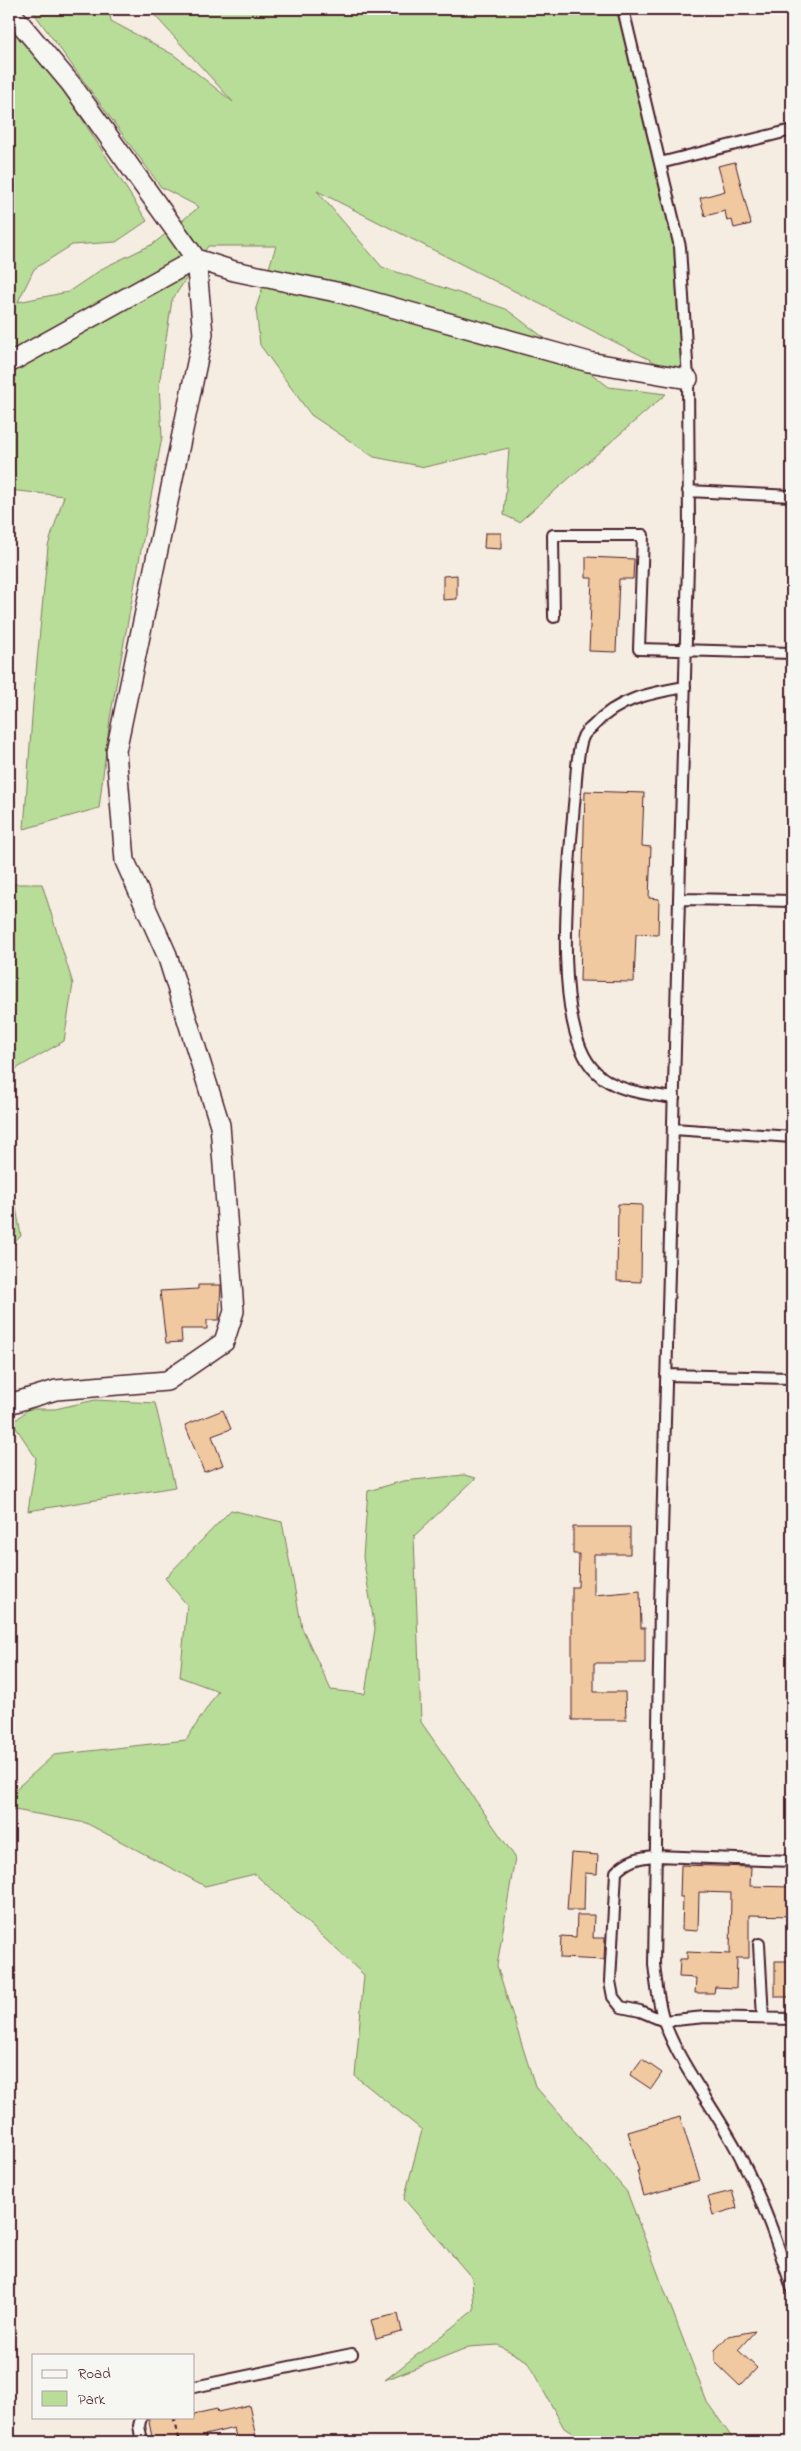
<svg xmlns="http://www.w3.org/2000/svg" width="801" height="2451" font-family="'Indie Flower',sans-serif">
  <rect width="100%" height="100%" fill="#f5ede2"/>
  <filter id="ink" filterUnits="userSpaceOnUse"><feTurbulence type="fractalNoise" baseFrequency=".02" numOctaves="2"/><feDisplacementMap in="SourceGraphic" scale="10" xChannelSelector="R" yChannelSelector="G"/><feConvolveMatrix kernelMatrix="1 2 1 2 8 2 1 2 1" color-interpolation-filters="sRGB"/></filter>
  <g filter="url(#ink)">
    <path fill="#b8dd98" stroke="#817e62" d="M31,9H109L111,21L174,55L233,102L149,9H623L680,247L688,379L317,191L382,267L506,309L609,387L666,394L519,522L504,515L509,448L425,467L374,457L311,415L260,345L256,308L276,246H208L172,300L159,385L162,437L110,718L99,808L24,829L33,703L48,546L64,496L9,490V25L67,95L147,221L116,242L72,245L34,269L18,302L68,292L105,267L153,244L199,207L161,187Z
      M9,884H42L73,984L64,1041L9,1073Z
      M9,1166L21,1236L9,1247Z
      M95,1400L155,1403L175,1487L28,1511L36,1458L13,1423L28,1409H55Z
      M464,1475L476,1478L414,1536L421,1722L515,1857L497,1966L535,2086L627,2192L707,2402L735,2442H586L564,2428L527,2361L498,2345L469,2347L385,2380L474,2310L472,2278L404,2199L422,2130L355,2076L364,1975L255,1874L205,1886L86,1823L9,1809V1795L54,1755L186,1740L218,1691L180,1677L187,1605L165,1578L231,1510L282,1522L302,1628L331,1690L365,1694L375,1629L363,1557L368,1491L403,1481Z"/>
    <path fill="#f1c9a0" stroke="#4a1f2b" d="M735,162L751,224L734,228L732,220L727,221L725,211L705,216L700,198L725,191L718,166Z
      M485,533H501V549L484,548Z
      M586,557L634,559L633,579H619L616,652L589,651L592,578H586Z
      M457,575V599L443,600V576Z
      M585,791L644,793L642,846L651,847L649,898L659,899L658,935L636,934L634,982L580,981Z
      M618,1204L642,1205L641,1282L617,1281Z
      M198,1285H221L219,1320H207V1329H181L182,1342L166,1343L160,1291L198,1289Z
      M223,1410L231,1429L212,1436L223,1465L204,1472L185,1425Z
      M573,1527H630V1554H594V1595L640,1591L641,1628H645V1663H594V1692H625L626,1720H572V1587H578L579,1554H573Z
      M571,1853L598,1855L597,1874L585,1873L584,1910H567Z
      M681,1865L751,1867L750,1886L792,1887V1916L749,1915V1958H737L736,1988L715,1987L714,1993H695L696,1978L679,1977L680,1959H687V1952L730,1954L731,1893L699,1892L698,1931L682,1930L683,1897H680Z
      M577,1915H594L593,1938H605L604,1960L560,1958L561,1936L576,1937Z
      M775,1961H792V1997H775Z
      M642,2059L662,2073L651,2089L630,2075Z
      M680,2117L700,2180L644,2196L637,2171H639L628,2132Z
      M732,2191L737,2208L713,2215L708,2197Z
      M398,2314L402,2332L376,2339L371,2320Z
      M755,2331L738,2350L757,2368L740,2386L715,2362V2350L728,2336Z
      M249,2405L257,2442H237L234,2428L205,2435L206,2442H153L148,2417H194V2414L217,2409L218,2412Z"/>
    <g fill="none" stroke-linecap="round" stroke-linejoin="round">
      <g stroke="#4a1f2b" stroke-width="14">
        <path id="service" d="M623,9L680,247L688,379L689,527L660,1607L654,1964C656,1983 658,2002 664,2021C680,2067 720,2115 742,2160C763,2201 778,2245 792,2288
          M660,163L792,130
          M688,491L792,496
          M554,617L553,535H643L639,649L792,653
          M679,899L792,901
          M674,1098C648,1094 615,1092 596,1072C550,1028 569,866 574,805C576,789 576,752 583,737C584,733 590,729 593,726C617,699 650,693 685,687
          M673,1129L792,1137
          M666,1375L792,1378
          M792,1861L656,1856C639,1857 628,1860 616,1872L610,1981L613,1997L621,2007L640,2011L664,2021L705,2017L792,2019
          M759,1944L763,2018
          M194,2387L352,2354
          M141,2417L139,2426L142,2442"/>
      </g>
      <g stroke="#4a1f2b" stroke-width="22">
        <path id="minor" d="M9,10L71,84L196,259L203,334L116,751L125,861L167,955L220,1125L234,1311L224,1342L167,1381L56,1390L9,1404
          M9,363L196,259L234,271L341,293L589,362L688,379"/>
      </g>
      <path stroke="#4a1f2b" stroke-width="3" stroke-dasharray="5 4" stroke-linecap="butt" d="M174,2417L179,2442"/>
      <use href="#service" stroke="#f6f6f2" stroke-width="10"/>
      <use href="#minor" stroke="#f6f6f2" stroke-width="19"/>
    </g>
  </g>
  <rect width="801" height="2451" fill="none" stroke="#f6f6f2" stroke-width="30"/>
  <rect x="15" y="15" width="771" height="2421" fill="none" stroke="#4a1f2b" stroke-width="2" filter="url(#ink)"/>
  <rect x="32" y="2354" width="162" height="65" fill="#f6f6f2" stroke="#b1a0a2"/>
  <rect x="42" y="2370" width="25" height="8" fill="#f6f6f2" stroke="#b1a0a2"/>
  <text x="78" y="2378" font-size="15" fill="#4a1f2b">Road</text>
  <rect x="42" y="2391" width="25" height="15" fill="#b8dd98" stroke="#b1a0a2"/>
  <text x="78" y="2404" font-size="15" fill="#4a1f2b">Park</text>
</svg>
